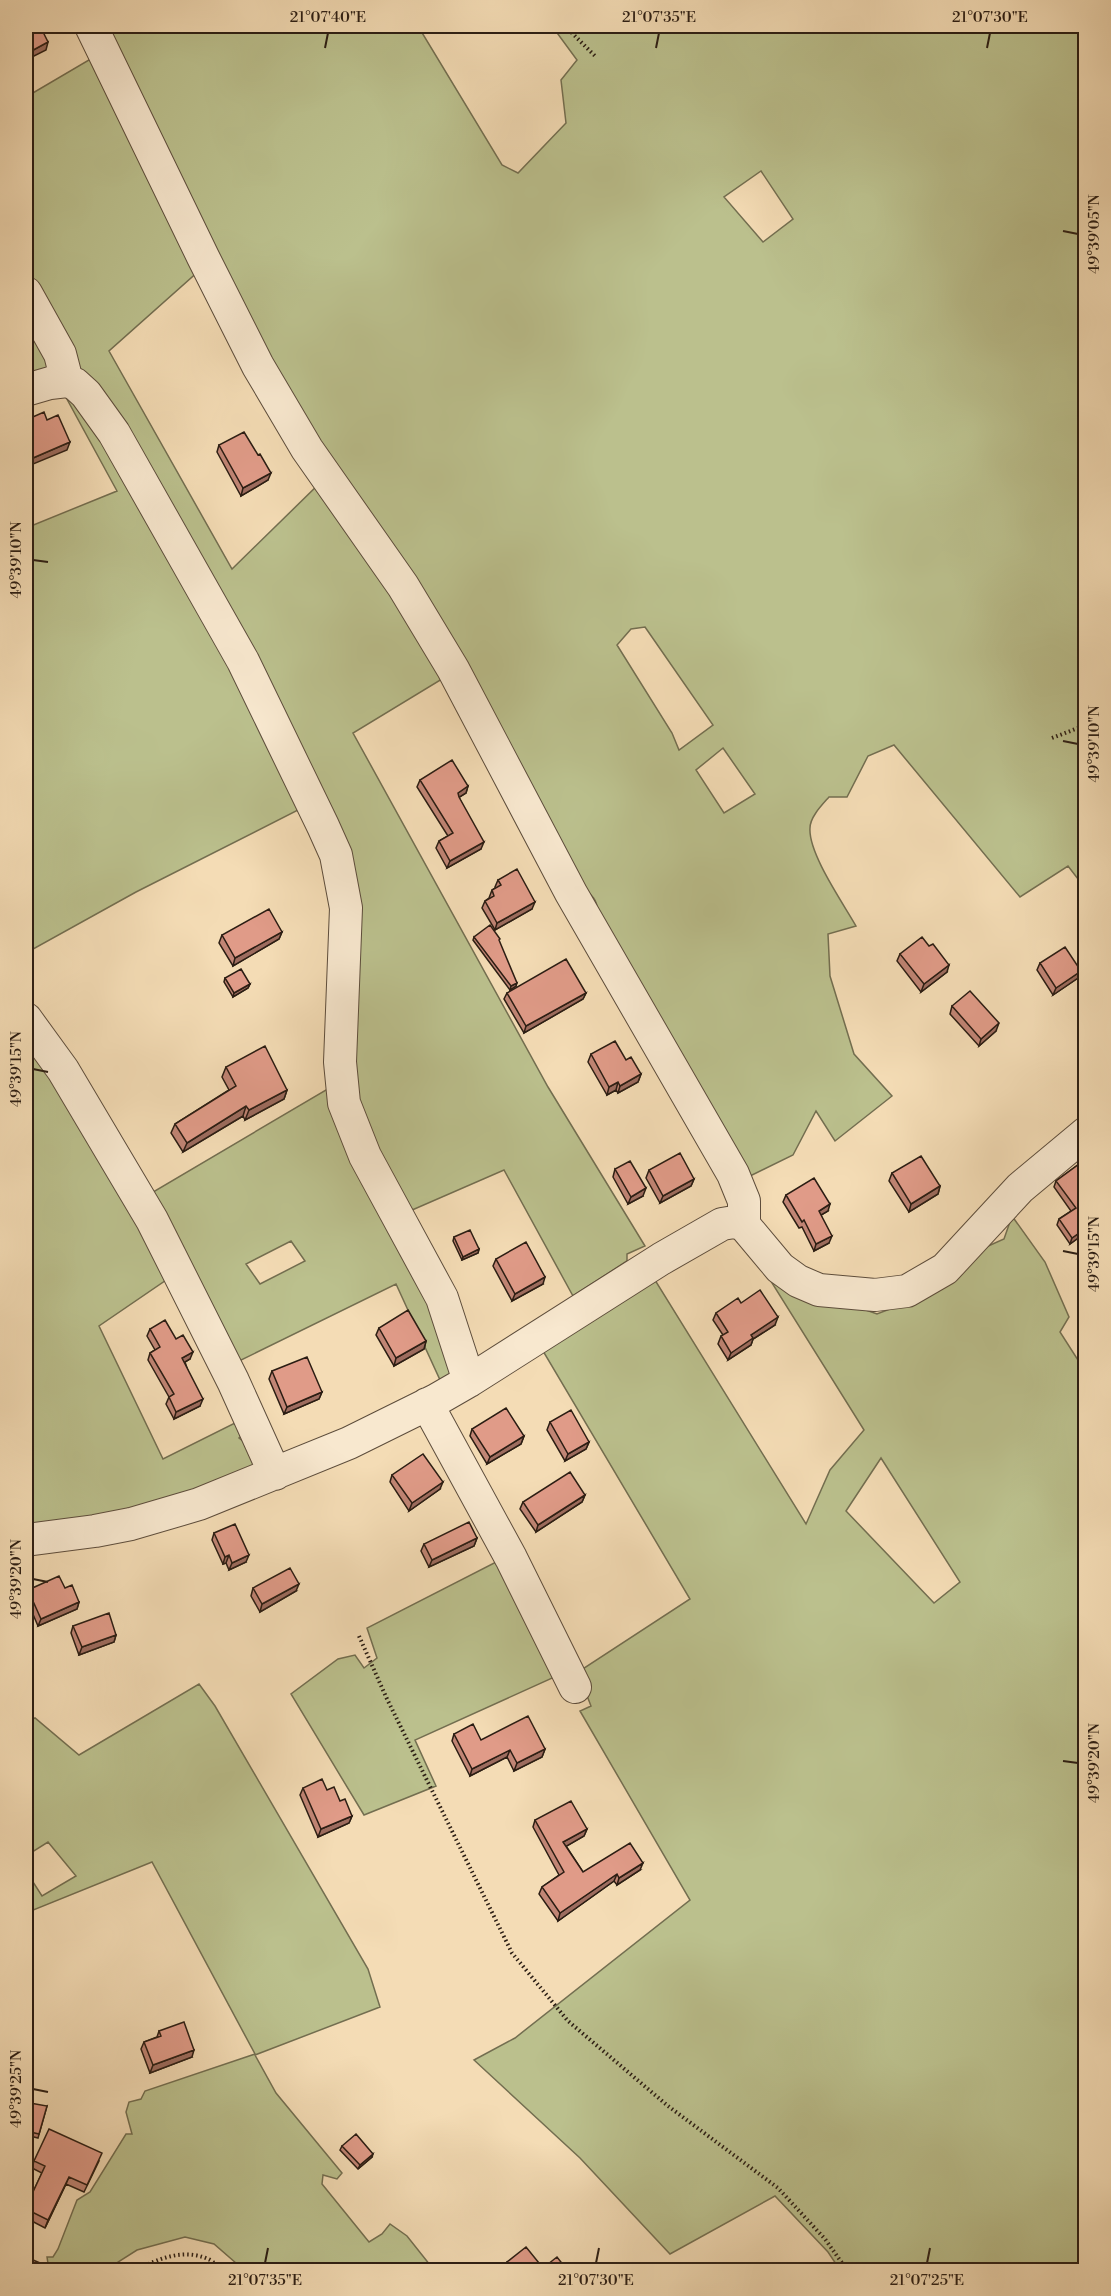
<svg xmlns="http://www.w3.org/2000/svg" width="1111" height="2296" font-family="'Libre Bodoni',serif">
  <rect width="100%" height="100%" fill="#f4dcb5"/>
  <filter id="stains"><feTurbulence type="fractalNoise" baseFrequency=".00333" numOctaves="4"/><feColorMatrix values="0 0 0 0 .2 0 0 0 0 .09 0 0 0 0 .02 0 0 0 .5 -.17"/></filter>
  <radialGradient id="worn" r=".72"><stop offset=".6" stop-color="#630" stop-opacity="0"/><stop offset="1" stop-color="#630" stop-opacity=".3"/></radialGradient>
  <path fill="#bbc08d" stroke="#736e50" stroke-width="1.5" fill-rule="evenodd" d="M101,26H418L502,165L518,173L566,123L561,80L577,60L552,26H1085V888L1068,866L1020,897L894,745L868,756L847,797H829C822,805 810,817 810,828C808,853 843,903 856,926L828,934L830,976L854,1054L892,1096L835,1141L816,1111L793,1155L744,1179L597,912C599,899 588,892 579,884L315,447ZM761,171L793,219L763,242L724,197ZM645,627L713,725L679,750L672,733L617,645L631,629ZM723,748L755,794L724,813L696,770Z
    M99,54L201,269L109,351L232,569L322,481L447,676L353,733L548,1087L645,1246L627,1254V1261L573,1296L504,1170L403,1214L349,1106L350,887L91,389L26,382V97Z
    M62,390L72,393L139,496L306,806L136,892L26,953V528L117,491Z
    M26,1033L172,1276L99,1326L163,1459L245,1418L250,1428L239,1438L253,1449L255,1468L169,1502L26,1531Z
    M331,1087L426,1287L451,1375L441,1382L396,1284L233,1364L148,1195ZM291,1241L305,1261L260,1284L246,1264Z
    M1012,1216L1045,1262L1069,1317L1060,1332L1085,1371V2270H840L828,2252L775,2196L670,2254L580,2158L474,2060L515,2038L690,1900L580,1711L591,1706L578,1672L690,1599L543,1351L655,1280L806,1524L830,1470L864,1430L767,1275L877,1314L908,1302L986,1247L1004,1239ZM881,1458L960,1582L934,1603L846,1511Z
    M500,1560L559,1675L415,1740L436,1786L364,1815L291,1694L338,1659L355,1655L364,1668L377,1658L367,1628Z
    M199,1684L215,1706L368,1969L380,2007L255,2055L276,2093L342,2173L337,2179L323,2175L322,2184L369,2242L382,2234L390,2224L407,2236L434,2270H244L214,2244L185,2237L137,2250L118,2262L109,2270H49L47,2257H53L58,2249L77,2200L90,2192L126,2134H132L126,2112L129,2102L141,2099L145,2091L255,2054L152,1862L26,1913V1871L42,1896L76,1876L48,1842L26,1856V1722L35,1718L79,1755Z"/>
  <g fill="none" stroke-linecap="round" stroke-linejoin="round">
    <g stroke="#5d4d3c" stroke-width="34">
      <path id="minor" d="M91,26L203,257L258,366L307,449L403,586L453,669L571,893L733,1174L744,1201V1225
        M26,293L60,354L67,381
        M26,390L50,383L67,381L75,384L86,394L114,433L243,661L323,826L336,855L346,908L340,1062L344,1103L365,1156L442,1298L469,1381
        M26,1019L63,1070L152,1220L233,1381L275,1474
        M427,1404L511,1558L575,1687
        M26,1540L95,1531L131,1524L199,1504L349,1443L436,1400L469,1381L661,1259L722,1224L734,1222L744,1225L780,1268L798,1281L819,1290L875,1295L907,1291L945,1269L1020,1188L1086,1133"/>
    </g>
    <path stroke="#2b1d13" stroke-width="4" stroke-dasharray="1.5 3" stroke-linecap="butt" d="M565,26L596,57
      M1052,738L1086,725
      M359,1636L387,1699L512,1953L568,2021L668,2106L778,2188L825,2239L847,2270
      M136,2270C158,2259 183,2248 208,2259C213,2261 219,2267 223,2270"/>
    <use href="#minor" stroke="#f8e8cf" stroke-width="32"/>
  </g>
  <path fill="#c18575" stroke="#2b1d13" stroke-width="1.5" d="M219,445L258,455L268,480L241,496L217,452Z
    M420,780L468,786L466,793L459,797L481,849L447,868L436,848L439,841L448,836L417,787Z
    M498,880L532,909L495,930L482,908L485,901L489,898L492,890L495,888V887Z
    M282,932L279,939L233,966L219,943L222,935Z
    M474,937L516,986L510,990L473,940Z
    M900,954L947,972L921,992L897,961Z
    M1040,963L1078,978L1053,995L1037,970Z
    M225,978L250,984L248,988L233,997L224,982Z
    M507,993H586L583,999L524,1033L504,999Z
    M952,1006L996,1031L979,1046L950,1014Z
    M591,1054L626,1060L641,1074L638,1082L618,1093L616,1090L607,1095L588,1062Z
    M226,1067L287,1090L284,1099L245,1120L243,1116L183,1152L171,1133L175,1124L229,1090L222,1077Z
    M1086,1159V1234L1085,1233L1070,1244L1057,1225L1059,1219L1071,1211L1054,1187L1056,1181Z
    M615,1169L643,1196L628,1204L613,1177Z
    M649,1170L694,1179L691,1186L660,1203L646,1178Z
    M892,1173L940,1186L938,1194L909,1212L889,1181Z
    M786,1195L828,1211L821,1215L829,1243L814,1251L802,1227L799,1228L783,1202Z
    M454,1237L479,1249L478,1253L462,1260L453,1241Z
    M496,1259L543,1284L512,1301L493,1266Z
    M741,1303L775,1325L753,1339L751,1345L728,1360L718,1344L721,1336L723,1335L713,1320L716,1313Z
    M379,1328L426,1341L424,1349L394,1366L376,1335Z
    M150,1329L190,1359L185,1362L200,1406L174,1419L166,1404L169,1397L148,1360L150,1353L155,1350L147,1336Z
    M272,1371L322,1392L319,1399L284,1414L269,1379Z
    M550,1422L589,1442L586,1449L565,1461L547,1430Z
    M472,1429L524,1436L521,1444L487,1464L470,1436Z
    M392,1475L440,1489L409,1511L390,1482Z
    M585,1495L582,1502L536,1532L520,1509L523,1502Z
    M214,1533L246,1562L229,1570L226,1563L223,1564L212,1540Z
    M477,1538L474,1546L429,1567L421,1551L424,1544Z
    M253,1588L296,1591L260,1612L251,1596Z
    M28,1590L79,1602L77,1609L38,1626L26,1598Z
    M73,1626L116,1635L114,1642L79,1655L71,1633Z
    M454,1734L481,1740L545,1749L542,1757L514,1771L507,1757L470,1776L452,1741Z
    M303,1788L327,1790L340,1801L352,1816L349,1823L318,1837L300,1795Z
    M535,1820L587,1829L584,1836L566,1846L583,1872L640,1870L617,1885L614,1881L558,1921L539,1894L542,1887L559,1875L533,1827Z
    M159,2031L192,2057L150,2073L141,2049L144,2042L157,2037Z
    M47,2106L38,2138L26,2135V2117Z
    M342,2146L372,2157L358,2169L340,2150Z
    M34,2161H99L84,2192L66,2184L45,2228L26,2218V2207L42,2173L32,2168Z
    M507,2262L543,2268L568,2271H504Z"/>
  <path fill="#9d6c5f" stroke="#2b1d13" stroke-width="1.5" d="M48,42L46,50L26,60V54Z
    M70,442L67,450L26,467V461Z
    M271,473L268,480L241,496L243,488Z
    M468,786L466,793L455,800L458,793Z
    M484,842L481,849L447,868L450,861Z
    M535,902L532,909L495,930L497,923Z
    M282,932L279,939L233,966L235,958Z
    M949,965L947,972L921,992L924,984Z
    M1081,971L1078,978L1053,995L1056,988Z
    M517,983L516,986L510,990L511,986Z
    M250,984L248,988L233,997L234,993Z
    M586,993L583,999L524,1033L526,1026Z
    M999,1023L996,1031L979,1046L981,1039Z
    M641,1074L638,1082L618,1093L620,1086Z
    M618,1082L616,1090L607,1095L609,1087Z
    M287,1090L284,1099L245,1120L249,1110Z
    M246,1106L243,1116L183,1152L187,1143Z
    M694,1179L691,1186L660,1203L663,1196Z
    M940,1186L938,1194L909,1212L911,1204Z
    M646,1188L643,1196L628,1204L631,1197Z
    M830,1204L828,1211L816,1218L819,1211Z
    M1086,1228L1085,1233L1070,1244L1072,1238Z
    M832,1236L829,1243L814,1251L816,1244Z
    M479,1249L478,1253L462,1260L463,1257Z
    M545,1277L543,1284L512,1301L515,1294Z
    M778,1317L775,1325L753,1339L751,1345L728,1360L731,1353L751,1335Z
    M426,1341L424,1349L394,1366L396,1358Z
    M193,1352L190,1359L180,1365L182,1358Z
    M322,1392L319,1399L284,1414L287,1407Z
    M203,1399L200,1406L174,1419L176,1412Z
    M524,1436L521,1444L487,1464L490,1457Z
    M589,1442L586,1449L565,1461L568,1454Z
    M443,1482L440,1489L409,1511L412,1503Z
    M585,1495L582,1502L536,1532L538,1525Z
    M477,1538L474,1546L429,1567L432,1560Z
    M229,1555L226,1563L223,1564L225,1557Z
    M249,1555L246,1562L229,1570L232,1563Z
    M299,1584L296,1591L260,1612L262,1604Z
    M79,1602L77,1609L38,1626L41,1619Z
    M116,1635L114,1642L79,1655L82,1647Z
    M545,1749L542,1757L514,1771L517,1763Z
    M510,1750L507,1757L470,1776L472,1769Z
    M352,1816L349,1823L318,1837L321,1829Z
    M587,1829L584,1836L560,1850L563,1842Z
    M643,1863L640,1870L617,1885L619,1878Z
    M617,1874L614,1881L558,1921L560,1913Z
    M194,2050L192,2057L150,2073L153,2065Z
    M373,2154L372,2157L358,2169L360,2165Z
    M69,2177L66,2184L45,2228L48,2220Z"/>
  <path fill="#e09b88" stroke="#2b1d13" stroke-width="1.5" d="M26,26H40L48,42L26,54Z
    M44,412L47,420L58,415L70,442L26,461V420Z
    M244,432L258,455L260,454L271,473L243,488L219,445Z
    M452,760L468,786L458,793L459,797L484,842L450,861L439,841L453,833L420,780Z
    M517,869L535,902L497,923L485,901L494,896L492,890L501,885L498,880Z
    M269,909L282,932L235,958L222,935Z
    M490,925L500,939L499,940L517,983L511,986L474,937Z
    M922,937L929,946L933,944L949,965L924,984L900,954Z
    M1065,947L1081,971L1056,988L1040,963Z
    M566,959L586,993L526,1026L507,993Z
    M241,969L250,984L234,993L225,978Z
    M970,991L999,1023L981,1039L952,1006Z
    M615,1041L626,1060L631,1057L641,1074L620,1086L618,1082L609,1087L591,1054Z
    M265,1046L287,1090L249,1110L246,1106L187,1143L175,1124L236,1086L226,1067Z
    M680,1153L694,1179L663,1196L649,1170Z
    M921,1156L940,1186L911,1204L892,1173Z
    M1086,1159V1228L1072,1238L1059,1219L1076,1208L1056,1181Z
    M630,1161L646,1188L631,1197L615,1169Z
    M814,1178L830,1204L819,1211L832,1236L816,1244L804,1220L802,1222L786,1195Z
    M470,1230L479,1249L463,1257L454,1237Z
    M526,1242L545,1277L515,1294L496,1259Z
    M760,1290L778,1317L751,1335L753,1338L731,1353L721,1336L728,1332L716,1313L738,1298L741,1303Z
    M408,1310L426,1341L396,1358L379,1328Z
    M165,1320L176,1339L183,1335L193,1352L182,1358L203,1399L176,1412L169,1397L174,1394L150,1353L160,1347L150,1329Z
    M307,1357L322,1392L287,1407L272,1371Z
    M506,1408L524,1436L490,1457L472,1429Z
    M571,1410L589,1442L568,1454L550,1422Z
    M423,1454L443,1482L412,1503L392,1475Z
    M570,1472L585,1495L538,1525L523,1502Z
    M469,1522L477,1538L432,1560L424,1544Z
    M235,1524L249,1555L232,1563L229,1555L225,1557L214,1533Z
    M290,1568L299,1584L262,1604L253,1588Z
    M59,1576L65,1588L72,1585L79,1602L41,1619L28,1590Z
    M109,1613L116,1635L82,1647L73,1626Z
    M528,1716L545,1749L517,1763L510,1750L472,1769L454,1734L473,1724L481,1740Z
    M322,1779L327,1790L334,1787L340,1801L345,1799L352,1816L321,1829L303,1788Z
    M571,1801L587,1829L563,1842L583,1872L630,1843L643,1863L619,1878L617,1874L560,1913L542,1887L564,1872L535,1820Z
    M184,2022L194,2050L153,2065L144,2042L161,2036L159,2031Z
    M30,2103L47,2106L39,2134L26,2131V2118Z
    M49,2129L102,2153L87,2185L69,2177L48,2220L26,2209V2207L45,2166L34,2161Z
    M356,2134L373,2154L360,2165L342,2146Z
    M526,2247L543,2268L557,2257L568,2271H513L507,2262Z
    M26,2257L47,2266L45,2271H26Z"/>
  <path fill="none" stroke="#2b1d13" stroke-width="2" d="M325,48L328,33M656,48L659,33M987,48L990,33M1063,231L1078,234M33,560L48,562M1063,741L1078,744M33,1069L48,1072M1063,1251L1078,1254M33,1579L48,1582M1063,1761L1078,1763M33,2089L48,2092M265,2263L268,2248M596,2263L599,2248M927,2263L930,2248"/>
  <rect width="1111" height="2296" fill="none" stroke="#f4dcb5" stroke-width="66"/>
  <rect x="33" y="33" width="1045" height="2230" fill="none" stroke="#2b1d13" stroke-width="2"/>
  <g font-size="15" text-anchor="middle" fill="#2b1d13">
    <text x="328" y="22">21°07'40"E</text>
    <text x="659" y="22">21°07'35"E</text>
    <text x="990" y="22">21°07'30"E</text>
    <text transform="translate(1094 234) rotate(-90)" y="5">49°39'05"N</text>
    <text transform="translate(16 560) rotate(-90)" y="5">49°39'10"N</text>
    <text transform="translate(1094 744) rotate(-90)" y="5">49°39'10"N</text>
    <text transform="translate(16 1069) rotate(-90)" y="5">49°39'15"N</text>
    <text transform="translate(1094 1254) rotate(-90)" y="5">49°39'15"N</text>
    <text transform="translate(16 1579) rotate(-90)" y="5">49°39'20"N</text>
    <text transform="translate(1094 1763) rotate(-90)" y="5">49°39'20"N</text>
    <text transform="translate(16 2089) rotate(-90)" y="5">49°39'25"N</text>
    <text x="265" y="2285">21°07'35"E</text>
    <text x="596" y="2285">21°07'30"E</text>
    <text x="927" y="2285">21°07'25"E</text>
  </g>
  <rect width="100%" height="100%" filter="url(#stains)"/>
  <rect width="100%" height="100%" fill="url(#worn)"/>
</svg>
